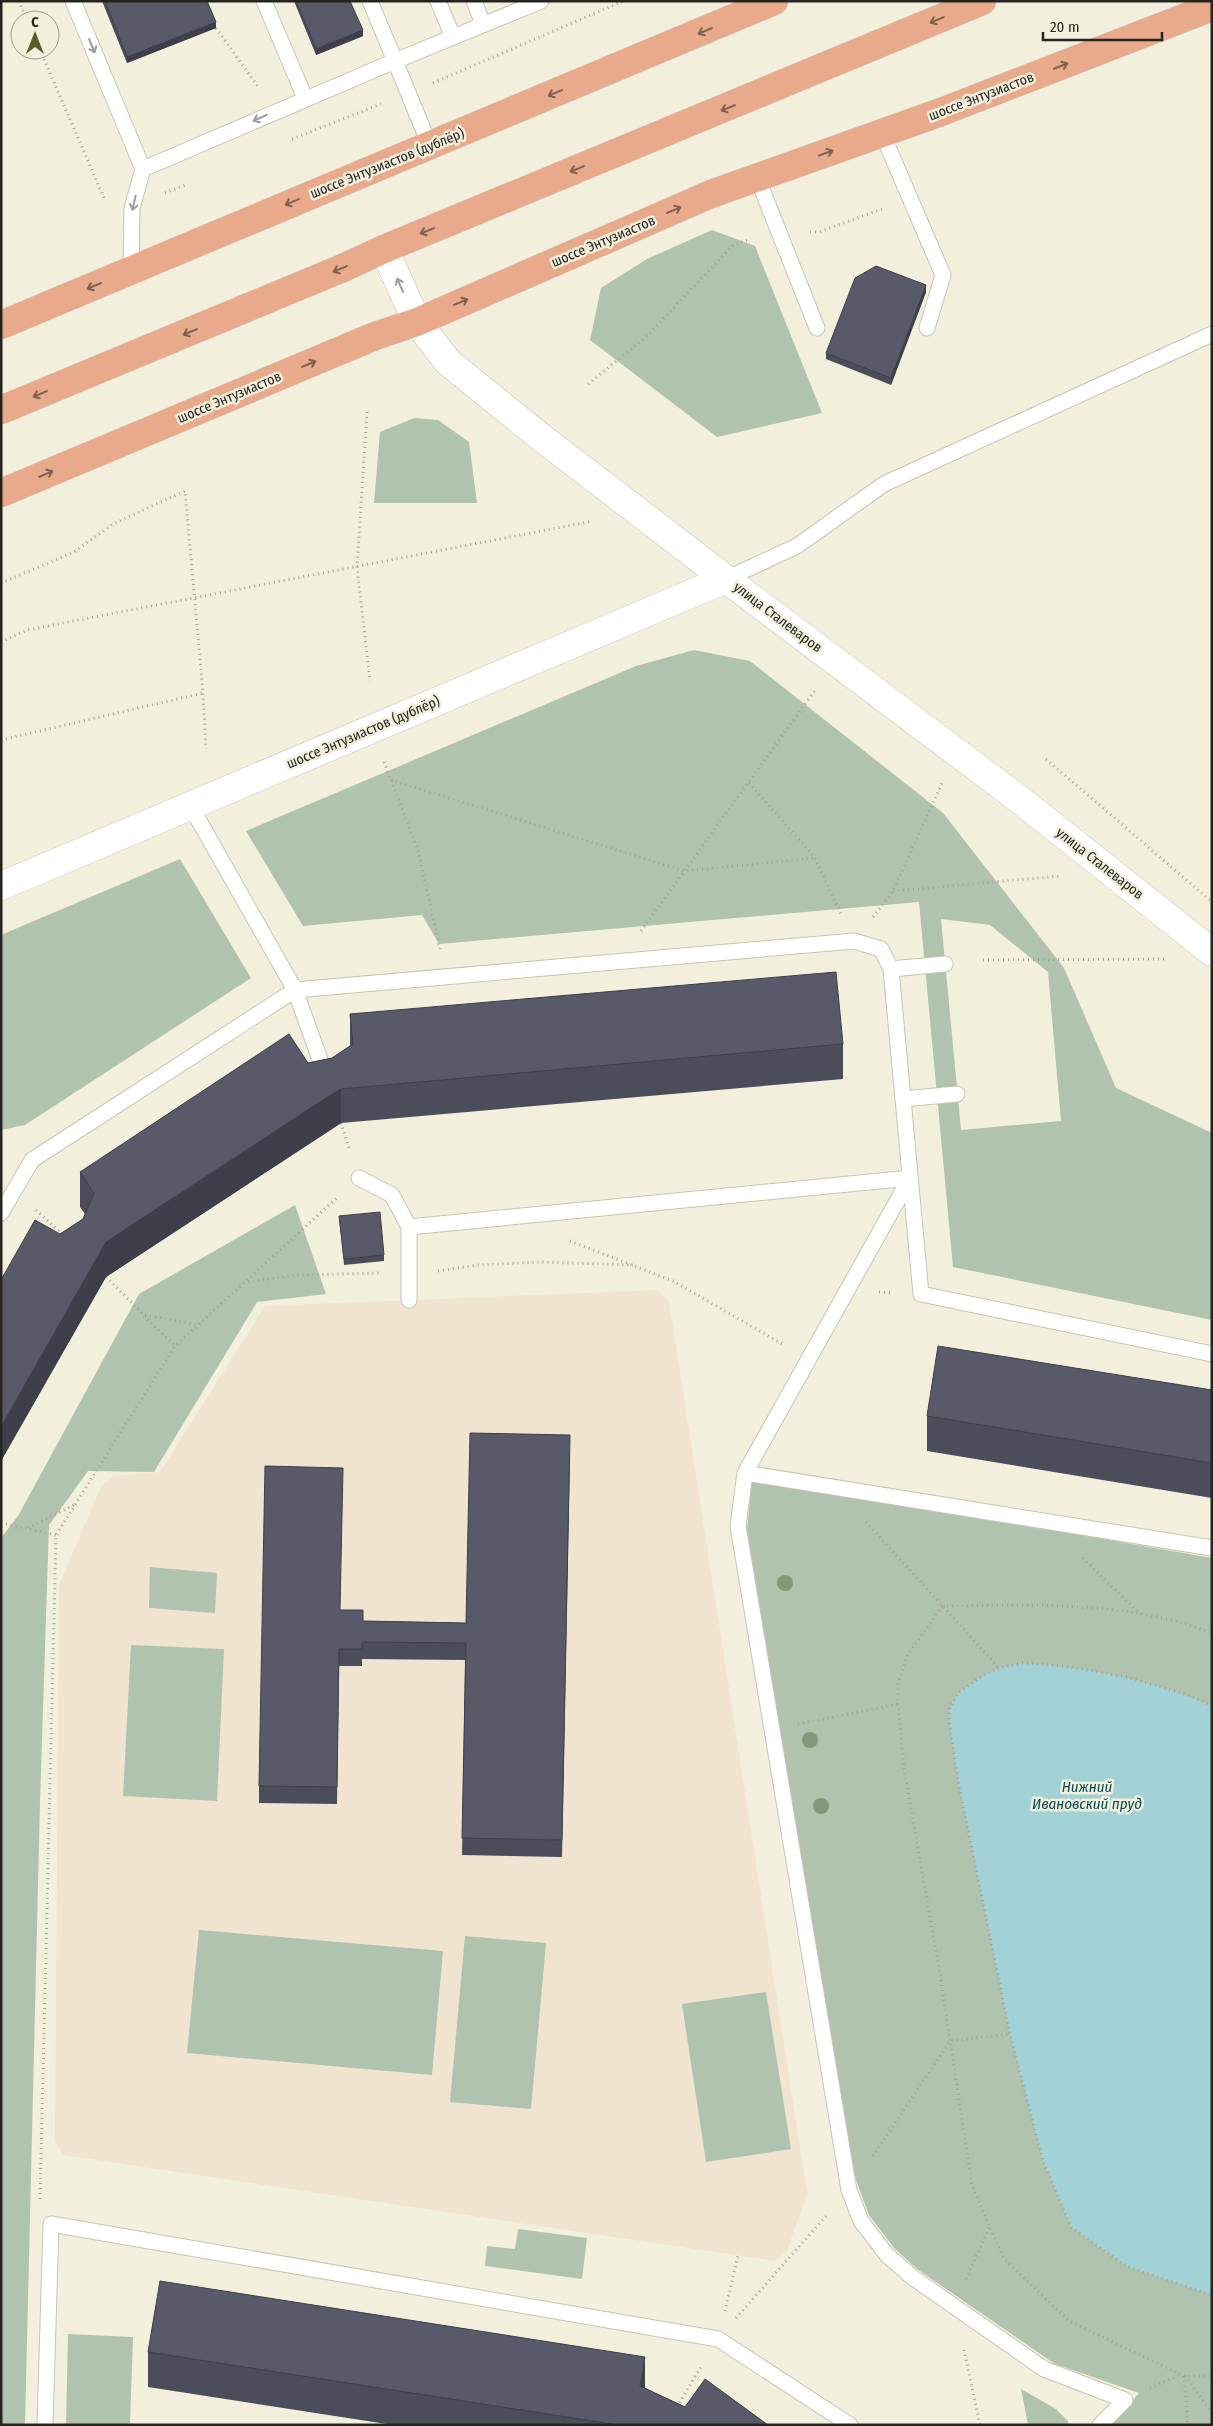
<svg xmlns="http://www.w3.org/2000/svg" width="1213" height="2426" font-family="'Fira Sans Condensed',sans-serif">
  <rect width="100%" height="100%" fill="#f3efdd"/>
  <path fill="#f0e3cf" d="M658,1290L669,1301L807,2193L787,2251L775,2261L63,2155L55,2141L59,1585L101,1487L113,1476L160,1472L265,1306Z"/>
  <path fill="#b0c3af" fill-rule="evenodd" d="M712,230L755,246L822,413L717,437L590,340L601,288L647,259Z
    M414,418L438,420L469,442L477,503H374L380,432Z
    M694,650L750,661L943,813L1064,968L1116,1088L1212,1133V1320L953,1267L919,902L439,944L422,915L303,926L246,831L636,666ZM941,919L990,925L1048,972L1061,1121L961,1130Z
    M180,859L251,978L25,1125L1,1130V935Z
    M295,1205L326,1294L257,1302L154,1472L88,1471L49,1525L40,1802L25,2425H1V1538L18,1516L139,1294Z
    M752,1478L1212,1558V2425H1111L1139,2393L1055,2364L917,2269L895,2249L869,2215L856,2180L851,2158L747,1530Z
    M150,1567L217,1573L215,1613L149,1608Z
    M131,1645L224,1649L217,1801L123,1796Z
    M199,1930L443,1951L432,2075L187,2053Z
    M465,1936L546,1943L531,2109L450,2102Z
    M766,1992L791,2149L706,2162L682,2004Z
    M518,2229L587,2238L582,2279L485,2266L487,2246L515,2249Z
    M68,2334L133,2337L130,2423L141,2425H66Z
    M1021,2389L1056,2409L1068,2421V2425H1028Z"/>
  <path fill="#a3d2d6" d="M1023,1663C1088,1668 1152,1679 1212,1706V2295L1126,2266L1071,2227L1043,2161L1010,2034L959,1786L949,1720L950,1707L958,1693L979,1678L999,1668Z"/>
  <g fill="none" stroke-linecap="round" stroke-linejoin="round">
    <g stroke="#c8c4b2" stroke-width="17">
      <path id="lane" d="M73,1L143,169
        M264,1L305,98
        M438,1L453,37
        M474,1L483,24
        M882,133L943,275L927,328
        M430,146L395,61L541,1
        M757,177L817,328
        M131,271L132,208L143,169L395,61L370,1
        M726,579L797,546L884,484L1212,334
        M190,805L295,990L327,1079
        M891,969L945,964
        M903,1099L957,1094
        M359,1178L392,1195L409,1227L910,1178L745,1473L738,1526L849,2190L861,2221L887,2255L912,2277L1044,2369L1125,2400L1100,2425
        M1,1213L32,1160L295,990L854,941L881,949L891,969L921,1294L1212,1354
        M409,1227V1300
        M745,1473L1212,1548
        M45,2425L51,2224L718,2339L850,2425"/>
    </g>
    <g stroke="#c8c4b2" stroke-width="29">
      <path id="secondary" d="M384,249L417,322L448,362L538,435L726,579L1015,796L1212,952
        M1,886L726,579"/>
    </g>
    <g stroke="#d4d3d2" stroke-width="29">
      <path id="primary" d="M1,325L774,1
        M1,410L345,267L384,249L982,1
        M1,493L375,336L417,322L711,194L941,112L1212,7"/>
    </g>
    <path stroke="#a5a294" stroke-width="3" stroke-dasharray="1 4" stroke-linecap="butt" d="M19,1L27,20
      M216,28L259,88
      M40,50L104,198
      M433,83L623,1
      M292,139L381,104
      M165,193L185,185
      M810,232H819L885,208
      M588,384L647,336L733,245L751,239
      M367,412L357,567L370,681
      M1,583L74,552L113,524L185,491L203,693L206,749
      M1,642L27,630L593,521
      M1,740L203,693
      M1046,759L1212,902
      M384,762L418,850L440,949
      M391,780L685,871L815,858
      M749,783L815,858L841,914
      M893,891L1060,876
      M873,917L893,891L942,783
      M641,931L816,689
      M983,960L1165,959
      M341,1123L350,1151
      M36,1210L64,1236
      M570,1241L673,1281L784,1345
      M438,1271L477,1265L541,1262L633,1265
      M106,1277L144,1315L199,1325
      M248,1282L297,1275L382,1273
      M879,1292L893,1293
      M144,1316L175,1346
      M866,1522L999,1668
      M1,1523L56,1535
      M28,1528L74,1505
      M1083,1558L1141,1615
      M942,1606L907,1656L898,1684V1704L904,1768L942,1986L972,2186L1004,2259L1069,2321L1184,2376H1212
      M942,1606C1032,1605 1127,1600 1212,1633
      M1212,1706L1188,1695L1126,1677L1071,1667L1023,1663L999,1668L979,1678L958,1693L950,1707L949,1720L959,1786L1010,2034L1043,2161L1071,2227L1126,2266L1212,2295
      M798,1724L898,1704
      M873,2156L950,2041L1010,2034
      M40,2199L56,1535L175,1346L338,1197
      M966,2279L990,2226
      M725,2311L738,2255
      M736,2318L828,2214
      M964,2350L980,2425
      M1184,2376L1188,2425
      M1185,2376L1212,2413
      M1150,2388L1178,2376
      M677,2407L702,2365"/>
    <use href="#lane" stroke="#fff" stroke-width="15"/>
    <use href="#secondary" stroke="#fff" stroke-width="28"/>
    <use href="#primary" stroke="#e8aa8b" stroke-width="28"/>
  </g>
  <g fill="#839779">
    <circle cx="785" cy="1583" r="8"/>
    <circle cx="810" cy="1740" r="8"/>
    <circle cx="821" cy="1806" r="8"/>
  </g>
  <path fill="#4c4d5a" d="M102,1H207L216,28L127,63Z
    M294,1H350L363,36L316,55Z
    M926,292L891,385L826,359V353Z
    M350,1014L843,1044V1079L341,1123L329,1131L106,1277L1,1461V1280L60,1234L83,1219L85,1214L80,1207V1172L308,1063L332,1058L350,1046Z
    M339,1216L384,1255V1261L344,1265Z
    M1212,1390V1498L927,1451V1416Z
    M570,1452L562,1857L462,1855L465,1660L362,1659V1666H339L337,1804L259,1803V1786L340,1610L363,1621L466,1623Z
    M148,2352L645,2388L685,2407L768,2425H393L148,2387Z"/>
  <path fill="#3e3f4a" d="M216,22V28L127,63V57Z
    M363,30V36L316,55V49Z
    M926,285V292L891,385V378Z
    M341,1089V1123L329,1131L106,1277L1,1461V1427L106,1242L329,1096Z
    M645,2357V2391L640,2386Z"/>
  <path fill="#585a69" stroke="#3e3f4a" d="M105,1H207L216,22L127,57Z
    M296,1H350L363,30L316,49Z
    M876,266L926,285L891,378L826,353L855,278Z
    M836,972L843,1044L341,1089L329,1096L106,1242L1,1427V1280L35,1220L60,1234L83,1219L94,1193L80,1172L289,1034L308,1063L332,1058L353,1044L350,1014Z
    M380,1212L384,1255L344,1259L339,1216Z
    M938,1346L1212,1390V1463L927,1416Z
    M470,1433L570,1435L562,1840L462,1838L466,1643L362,1642V1649H339L337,1787L259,1786L265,1466L343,1468L340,1610H363V1621L466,1623Z
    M160,2281L645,2357L640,2386L685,2407L705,2379L768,2425H618L148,2352Z"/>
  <defs><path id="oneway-shaft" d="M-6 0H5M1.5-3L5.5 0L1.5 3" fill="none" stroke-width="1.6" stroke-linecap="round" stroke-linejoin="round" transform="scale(1.25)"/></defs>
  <g stroke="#7d604f">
    <use href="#oneway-shaft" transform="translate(937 20) rotate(157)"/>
    <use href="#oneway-shaft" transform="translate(705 31) rotate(157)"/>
    <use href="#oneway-shaft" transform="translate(1061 66) rotate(-21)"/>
    <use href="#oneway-shaft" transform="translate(555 93) rotate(157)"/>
    <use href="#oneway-shaft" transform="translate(728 108) rotate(158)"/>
    <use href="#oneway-shaft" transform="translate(826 153) rotate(-20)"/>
    <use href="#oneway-shaft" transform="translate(577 169) rotate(158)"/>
    <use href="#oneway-shaft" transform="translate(292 202) rotate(157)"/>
    <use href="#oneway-shaft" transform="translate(674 210) rotate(-23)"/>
    <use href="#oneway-shaft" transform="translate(427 231) rotate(158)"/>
    <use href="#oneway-shaft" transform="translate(340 269) rotate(157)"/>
    <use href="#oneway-shaft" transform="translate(94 286) rotate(157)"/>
    <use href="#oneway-shaft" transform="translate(461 302) rotate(-23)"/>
    <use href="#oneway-shaft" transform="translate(190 332) rotate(157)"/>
    <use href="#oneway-shaft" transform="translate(309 364) rotate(-23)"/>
    <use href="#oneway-shaft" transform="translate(40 394) rotate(157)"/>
    <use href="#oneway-shaft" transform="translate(46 474) rotate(-23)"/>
  </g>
  <g stroke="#9d9c9a">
    <use href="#oneway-shaft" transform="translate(92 46) rotate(67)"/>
    <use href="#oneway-shaft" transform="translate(260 118) rotate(156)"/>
    <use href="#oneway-shaft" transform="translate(134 203) rotate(103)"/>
    <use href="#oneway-shaft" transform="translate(400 285) rotate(-114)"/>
  </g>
  <g text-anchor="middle" stroke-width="5" stroke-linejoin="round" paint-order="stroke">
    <g font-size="14" fill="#26241e" stroke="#f3efdd">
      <text transform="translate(981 96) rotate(-21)" y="5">шоссе Энтузиастов</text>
      <text transform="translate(387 163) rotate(-22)" y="5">шоссе Энтузиастов (дублёр)</text>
      <text transform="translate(603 241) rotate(-23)" y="5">шоссе Энтузиастов</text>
      <text transform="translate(229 397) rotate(-23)" y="5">шоссе Энтузиастов</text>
      <text transform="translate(778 617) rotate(37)" y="5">улица Сталеваров</text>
      <text transform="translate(363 732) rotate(-23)" y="5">шоссе Энтузиастов (дублёр)</text>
      <text transform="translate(1100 863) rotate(38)" y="5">улица Сталеваров</text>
    </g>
    <g font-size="15" font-style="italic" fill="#024b50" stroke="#f3efdd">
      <text x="1087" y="1792">Нижний<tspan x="1087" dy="17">Ивановский пруд</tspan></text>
    </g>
  </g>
  <rect width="1213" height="2426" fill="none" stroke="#26241e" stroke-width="5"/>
  <g transform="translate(35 35)"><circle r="24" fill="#f3efdd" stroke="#a19e91"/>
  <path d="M0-4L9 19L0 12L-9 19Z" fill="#585d2a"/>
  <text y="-8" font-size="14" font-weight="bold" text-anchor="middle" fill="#26241e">С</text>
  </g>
  <path d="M1043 32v8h119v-8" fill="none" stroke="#26241e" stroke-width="2.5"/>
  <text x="1050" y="32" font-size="15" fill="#26241e" stroke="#f3efdd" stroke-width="4" paint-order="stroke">20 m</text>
</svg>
